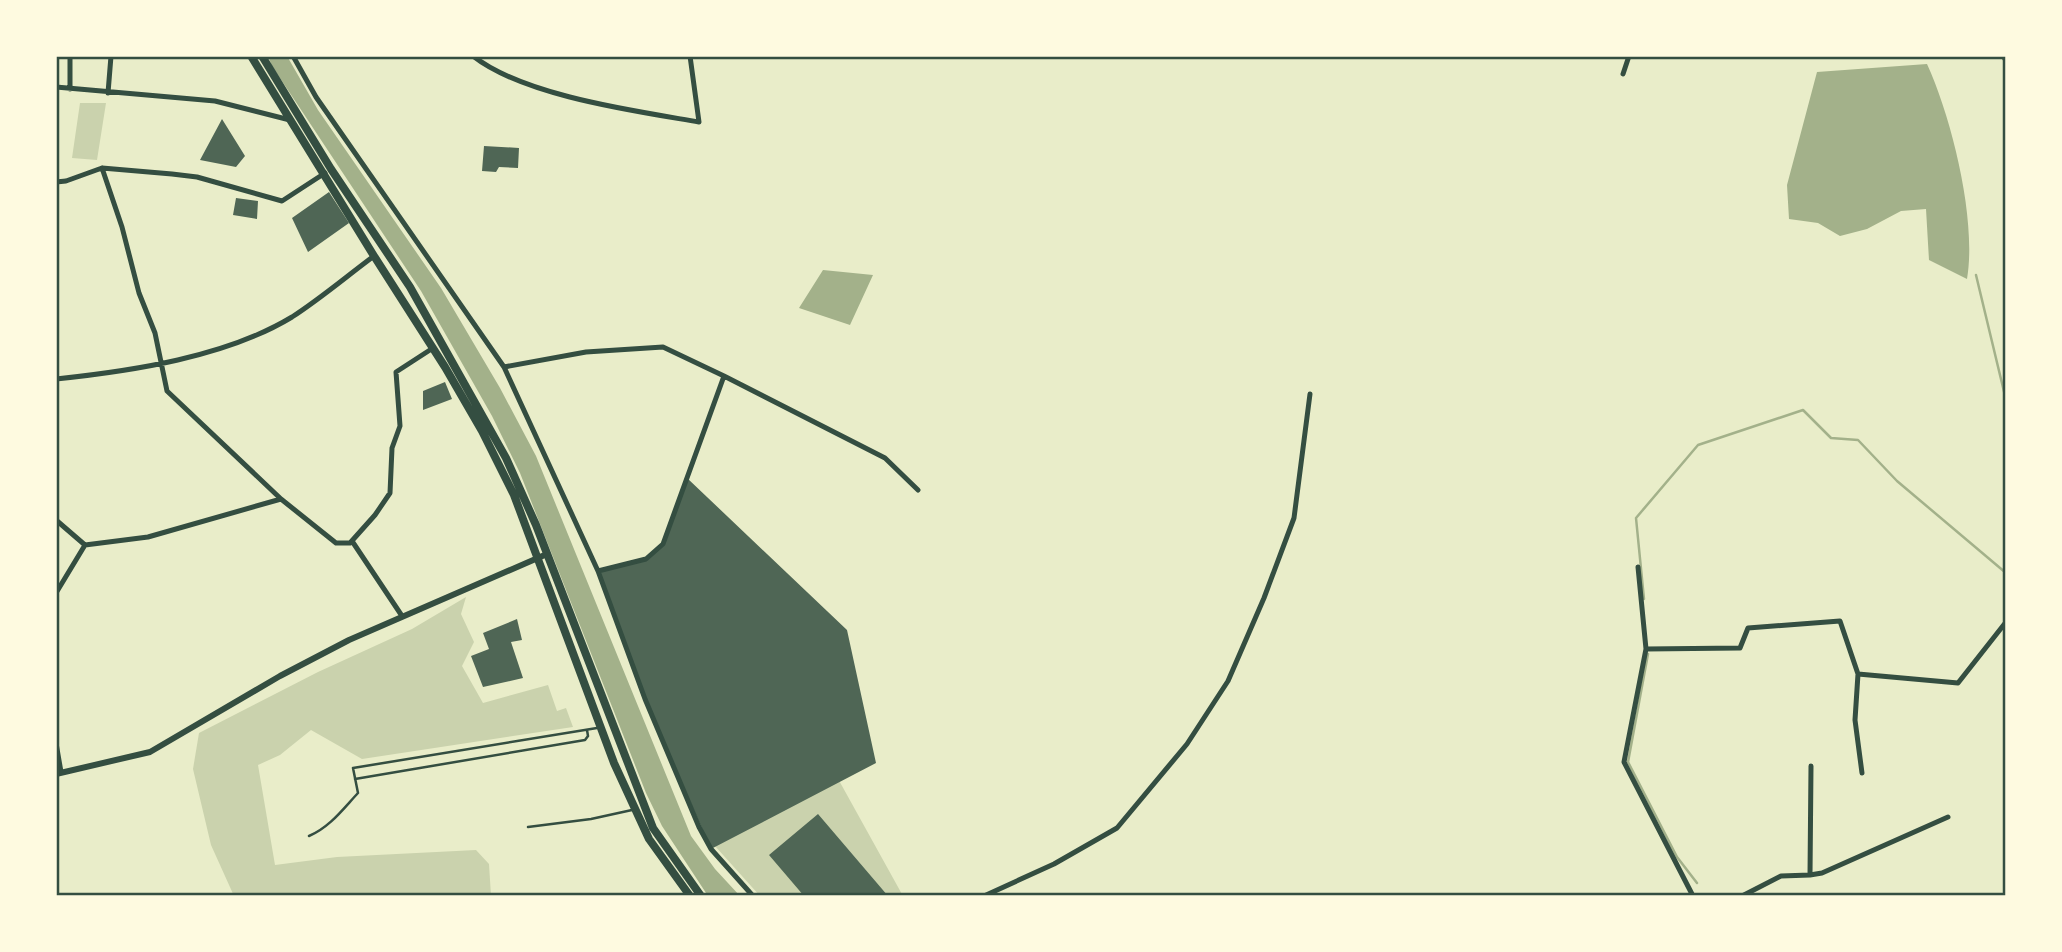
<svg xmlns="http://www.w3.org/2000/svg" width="2062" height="952" font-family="Mulish,sans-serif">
  <rect width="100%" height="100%" fill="#e9edc9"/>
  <path fill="#cad2ad" d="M80,103H106L97,160L72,158Z
    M466,597L461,614L474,642L462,666L483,703L548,685L557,711L566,708L573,727L362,759L311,730L280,755L258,765L275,865L337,857L476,850L489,864L491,896H234L211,845L193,769L199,733L318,672L412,629Z
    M821,748L903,896H760L715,846Z"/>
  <path fill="#a3b18a" d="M268,56H287L318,110L441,288L500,388L536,456L691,836L715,869L740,896H708L662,826L646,793L520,473L492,416L421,291L272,66Z
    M1927,64C1952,119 1977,220 1967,279L1929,260L1926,209L1901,211L1867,229L1840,236L1818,223L1789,219L1787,185L1817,72Z
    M823,270L873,275L850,325L799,308Z"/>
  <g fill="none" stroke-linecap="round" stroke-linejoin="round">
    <path stroke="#a3b18a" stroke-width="2.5" d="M1976,275L2006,400
      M1644,599L1636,518L1698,445L1803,410L1831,438L1858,440L1897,481L2006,573
      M1648,654L1628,762L1677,857L1697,883"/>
  </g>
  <path fill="#4f6655" d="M222,119L245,156L236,167L200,160Z
    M484,146L519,148L518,168L499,167L496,172L482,171Z
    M329,192L349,223L308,252L292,218Z
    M236,198L258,201L257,219L233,215Z
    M445,382L452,399L423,410V391Z
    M687,478L847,630L876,763L711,849L645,699L598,571L646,559L663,544Z
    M517,619L522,640L511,642L523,678L483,687L471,656L489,649L483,633Z
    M818,814L888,896H804L769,855Z"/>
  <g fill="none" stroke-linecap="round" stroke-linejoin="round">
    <path stroke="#344e41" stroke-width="2.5" d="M355,779L585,740L588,736L587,730
      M528,827L591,819L632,810
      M309,836C330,827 343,809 358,793L353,768L597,728"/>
    <path stroke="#344e41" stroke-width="5" d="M70,56V89
      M293,56L316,97L504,367L598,571L645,699L699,827L711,849L753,896
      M473,56C524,96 635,111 699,122L690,56
      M1623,74L1629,56
      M56,87L215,101L290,120
      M108,93L111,56
      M102,168L122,227L139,293L155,333L167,391L281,499
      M56,182L66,181L102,168L172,174L197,177L282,201L325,173
      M504,367L586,352L663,347L724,376L663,544L646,559L598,571
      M724,376L885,458L918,490
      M56,379C132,371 226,357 292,317C320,299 347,276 374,256
      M56,520L85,545
      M352,541L402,616
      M1638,567L1646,649L1624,762L1693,896
      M56,593L85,545L148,537L281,499L336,543H350L375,515L390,493L392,448L400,426L396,372L433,348
      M1646,649L1740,648L1748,628L1840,621L1858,674L1958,683L2006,622
      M1858,674L1855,720L1862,773
      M56,743L61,772
      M1810,875L1822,873L1948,817
      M984,896L1054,864L1117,828L1187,744L1228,681L1264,598L1294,518L1310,394
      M1742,896L1781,876L1810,875L1811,766"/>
    <path stroke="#344e41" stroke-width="6" d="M2004,56L2006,60
      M56,774L150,752L280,676L349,640L547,554"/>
    <path stroke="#344e41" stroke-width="8" d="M251,56L374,256L445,367L482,431L514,495L614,763L649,839L690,896
      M262,56L331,169L410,287L506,458L536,525L653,828L701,896"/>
  </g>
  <rect width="2062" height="952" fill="none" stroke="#fefae0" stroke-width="116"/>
  <rect x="58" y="58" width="1946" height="836" fill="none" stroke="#344e41" stroke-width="2.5"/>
</svg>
